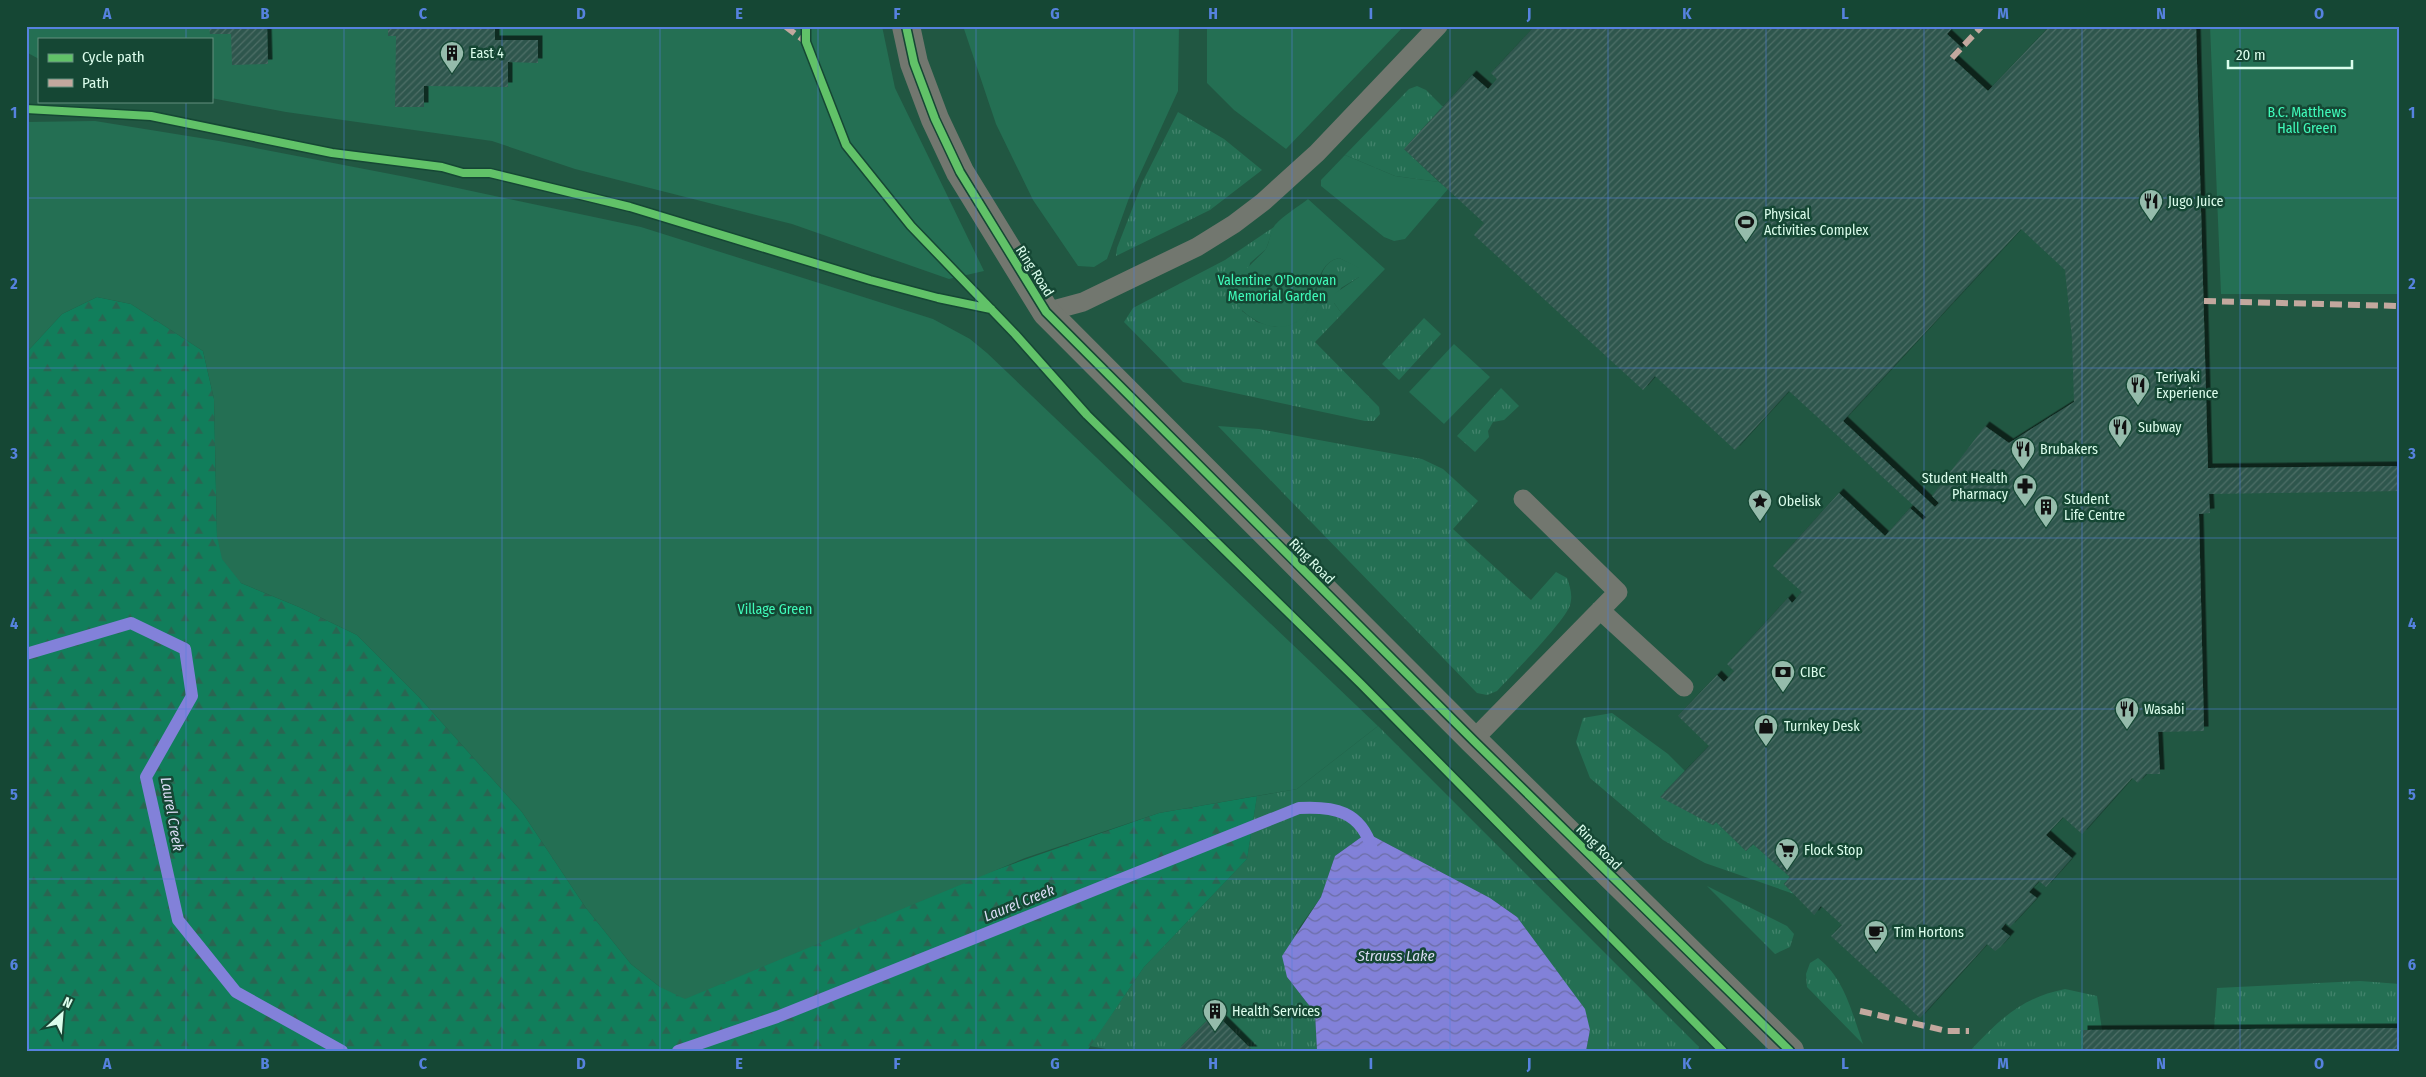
<svg xmlns="http://www.w3.org/2000/svg" width="2426" height="1077" font-family="'Fira Sans Condensed',sans-serif">
  <defs>
    <pattern id="grass-tufts" width="24" height="20" patternUnits="userSpaceOnUse" patternTransform="scale(1.25)"><rect width="24" height="20" fill="#246f53"/><path d="M3 7l-1-3M5 7V3M7 7l1-3M15 17l-1-3M17 17v-4M19 17l1-3" fill="none" stroke="#43846c"/></pattern>
    <pattern id="forest-firs" width="22" height="20" patternUnits="userSpaceOnUse" patternTransform="scale(1.25)"><rect width="22" height="20" fill="#117e5b"/><path d="M5 1l3.5 6h-7zM16 11l3.5 6h-7z" fill="#2a6551"/></pattern>
    <pattern id="water-waves" width="16" height="10" patternUnits="userSpaceOnUse" patternTransform="scale(1.25)"><rect width="16" height="10" fill="#8281d9"/><path d="M0 5q4-4 8 0t8 0" fill="none" stroke="#6c6ea6"/></pattern>
    <pattern id="building-hatch" width="6" height="6" patternUnits="userSpaceOnUse" patternTransform="scale(1.25)"><rect width="6" height="6" fill="#2f564d"/><path d="M-1 1l2-2M0 6l6-6M5 7l2-2" fill="none" stroke="#4d6f67"/></pattern>
    <filter id="shadow"><feDropShadow dx="4.5" dy="-4.5" stdDeviation="0" flood-color="#0009"/></filter>
  </defs>
  <rect width="100%" height="100%" fill="#144133"/>
  <path fill="#215742" fill-rule="evenodd" d="M26,26H2400V1051H26ZM39,39H211V101H39Z"/>
  <path fill="url(#grass-tufts)" d="M1417,86L1426,90L1443,107L1404,149L1439,182L1395,176L1345,155L1409,89Z
    M1178,112L1224,139L1262,170L1210,210L1116,256L1117,248L1143,181Z
    M1274,227L1266,249L1250,263L1242,311L1257,322L1276,327C1285,320 1311,303 1315,294C1322,279 1320,263 1339,258L1359,267V277L1341,288L1334,303L1342,314L1315,342L1379,407L1380,414L1374,421H1365L1183,382L1124,322L1133,308L1225,260Z
    M1424,318L1441,334L1399,380L1382,364Z
    M1501,388L1519,406L1504,420L1493,422L1488,431L1489,437L1475,452L1457,436Z
    M1218,426L1259,429L1422,459L1443,469L1478,501L1453,529L1531,600L1556,572L1567,578C1570,587 1573,595 1570,605C1566,620 1511,676 1497,691L1487,695L1477,693Z
    M1612,713L1668,754L1685,771L1661,797L1713,825L1716,822L1746,851L1753,844L1790,877L1784,884L1794,894L1705,863L1663,840L1590,778L1576,742L1583,718Z
    M1378,726L1699,1047L1698,1051H1586L1590,1030L1517,917L1490,898L1367,833L1335,856L1321,897L1296,932L1287,977L1315,1013L1317,1051H1253L1215,1013L1177,1051H1117L1090,1046L1144,967L1247,859L1257,796L1297,789Z
    M1707,886L1787,926L1794,934L1790,947L1775,954Z
    M1818,958C1845,979 1852,1013 1863,1044L1807,987L1806,974L1810,963Z
    M2360,981L2400,984V1028L2214,1030L2217,988Z
    M2065,989L2097,996L2102,1030L2083,1051H1970C2000,1019 2021,998 2065,989Z"/>
  <path fill="url(#forest-firs)" d="M97,297L131,304L203,351L214,399L217,536L241,583L299,607L357,635L419,697L522,812L586,908L631,964L660,987L1159,813L1257,796L1247,859L1144,967L1087,1051H26V353L62,314Z"/>
  <path fill="#246f53" d="M26,26H882L895,88L984,271L949,279L792,224L575,169L492,141L286,112L211,98V39H39V59L26,52Z
    M963,26H1179L1178,91L1129,198L1107,259L1094,267L1078,266L1033,200L996,124Z
    M1207,26H1404L1286,149L1234,110L1207,83Z
    M2210,26H2400V294H2221Z
    M95,121L219,141L406,177L641,227L933,319L970,339L987,353L1378,726L1297,789L1159,813L1025,858L685,999L660,987L631,964L586,908L522,812L419,697L357,635L299,607L241,583L222,559L217,536L214,399L203,351L131,304L97,297L62,314L26,353V122Z
    M1345,155L1395,176L1439,182L1448,189L1405,239L1394,241L1384,237L1321,186V180Z
    M1308,199L1385,269L1342,314L1334,303V294L1359,277V268L1339,258C1305,266 1325,325 1279,327C1266,327 1254,321 1244,312C1217,289 1251,266 1265,250C1270,243 1270,231 1275,225C1284,215 1298,207 1308,199Z
    M1454,344L1490,377L1444,424L1409,392Z"/>
  <path fill="url(#water-waves)" d="M1367,833L1490,898L1517,917L1585,1009L1590,1030L1586,1051H1317L1315,1013L1287,977L1282,956L1321,897L1335,856Z"/>
  <g fill="none" stroke-linecap="round" stroke-linejoin="round">
    <path stroke="#8281d9" stroke-width="12" d="M26,654L131,623L185,649L192,696L146,777L178,920L236,992L342,1051
      M678,1051L777,1017L1299,808C1334,806 1361,811 1372,849"/>
  </g>
  <path fill="url(#building-hatch)" fill-rule="evenodd" filter="url(#shadow)" d="M209,26H267L268,64L232,65L231,34H210Z
    M388,26H495V40H538V63L508,62V87L424,86V107H395L396,36H388Z
    M1535,26H1954L1947,34L1962,48L1952,58L1988,91L2050,26H2196L2208,468L2400,466V491L2209,494L2210,513L2199,514L2204,731L2158,732L2160,774H2146L2138,783L2132,778L2082,834L2063,817L2046,835L2072,858L2046,887L2039,881L2029,892L2037,898L2010,927L2006,923L2001,929L2010,936L2000,947L1995,951L1987,944L1920,1018L1831,936L1842,925L1821,906L1814,915L1784,884L1790,877L1753,844L1746,851L1716,822L1713,825L1660,797L1709,746L1678,716L1717,675L1724,682L1734,671L1727,664L1788,598L1792,603L1802,592L1773,566L1839,493L1885,536L1910,508L1923,520L1926,517L1789,391L1735,450L1655,376L1643,390L1474,235L1484,223L1404,149L1472,75L1488,89L1497,79L1491,73ZM2021,229L2065,270L2072,338L2074,402L2009,443L1985,426L1932,496L1939,503L1935,507L1843,421Z
    M1215,1013L1253,1051H1177Z
    M2400,1028V1051H2083V1030Z"/>
  <g fill="none" stroke-linecap="round" stroke-linejoin="round">
    <path stroke="#72776f" stroke-width="19" d="M1046,312L1083,302L1197,247L1234,224L1263,202L1317,153L1438,26
      M1600,610L1684,687
      M1473,740L1618,592L1523,499"/>
    <path stroke="#72776f" stroke-width="28" d="M906,26L914,63L935,119L960,172L1046,312L1473,740L1790,1051"/>
    <path stroke="#c3a89e" stroke-width="6" stroke-dasharray="12 6" stroke-linecap="butt" d="M785,26L806,42
      M1952,58L1982,26
      M2204,301L2400,306
      M1860,1011L1947,1031H1969"/>
    <g stroke="#154734" stroke-width="11">
      <path id="cycleway" d="M806,26V42L846,145L911,226L1015,334L1087,415L1361,684L1723,1051
        M906,26L914,63L935,119L960,172L1046,312L1473,740L1790,1051
        M26,109L151,116L332,153L442,167L463,173H490L630,207L870,280L938,298L991,309"/>
    </g>
    <use href="#cycleway" stroke="#61c268" stroke-width="8"/>
  </g>
  <path fill="none" stroke="#5682de" stroke-width="1" stroke-opacity="0.55" d="M186,26V39M344,26V1051M502,26V1051M660,26V1051M818,26V1051M976,26V1051M1134,26V1051M1292,26V1051M1450,26V1051M1608,26V1051M1766,26V1051M1924,26V1051M2082,26V1051M2240,26V1051M186,101V1051M26,198H2400M26,368H2400M26,538H2400M26,709H2400M26,879H2400"/>
  <defs>
    <g id="building-pin" transform="scale(1.25)"><path d="M0 17L-7.5 6A9.5 9.5 0 1 1 7.5 6Z" fill="#95bbab" stroke="#154734"/><path d="M-4-6H4V6H1V3H-1V6H-4ZM-2.5-4.3h1.7v1.8h-1.7ZM.8-4.3h1.7v1.8H.8ZM-2.5-1h1.7V.8h-1.7ZM.8-1h1.7V.8H.8Z" fill="#111"/></g>
    <g id="restaurant-pin" transform="scale(1.25)"><path d="M0 17L-7.5 6A9.5 9.5 0 1 1 7.5 6Z" fill="#95bbab" stroke="#154734"/><path d="M-5-6h1v4h1v-4h1v4h1v-4h1v5L-1.5 .5V6h-2V.5L-5-1ZM5-6V6H3V1.5H1.5Q1.5-4 5-6Z" fill="#111"/></g>
    <g id="stadium-pin" transform="scale(1.25)"><path d="M0 17L-7.5 6A9.5 9.5 0 1 1 7.5 6Z" fill="#95bbab" stroke="#154734"/><path d="M0-5a6.5 5 0 1 0 0 10a6.5 5 0 1 0 0-10ZM-3.5-1.8h7v3.6h-7Z" fill="#111"/></g>
    <g id="pharmacy-pin" transform="scale(1.25)"><path d="M0 17L-7.5 6A9.5 9.5 0 1 1 7.5 6Z" fill="#95bbab" stroke="#154734"/><path d="M-2-6h4v4h4v4h-4v4h-4v-4h-4v-4h4Z" fill="#111"/></g>
    <g id="sight-pin" transform="scale(1.25)"><path d="M0 17L-7.5 6A9.5 9.5 0 1 1 7.5 6Z" fill="#95bbab" stroke="#154734"/><path d="M0-6L1.8-2.2L6-1.7L2.9 1.2L3.7 5.4L0 3.3L-3.7 5.4L-2.9 1.2L-6-1.7L-1.8-2.2Z" fill="#111"/></g>
    <g id="bank-pin" transform="scale(1.25)"><path d="M0 17L-7.5 6A9.5 9.5 0 1 1 7.5 6Z" fill="#95bbab" stroke="#154734"/><path d="M-6-4H6V4H-6ZM0-2.3a2.3 2.3 0 1 0 0 4.6a2.3 2.3 0 1 0 0-4.6Z" fill="#111"/></g>
    <g id="shop-pin" transform="scale(1.25)"><path d="M0 17L-7.5 6A9.5 9.5 0 1 1 7.5 6Z" fill="#95bbab" stroke="#154734"/><path d="M-5-2.5h2.3a2.7 3.5 0 0 1 5.4 0H5L5.5 6h-11ZM-1.5-2.5h3a1.5 2.3 0 0 0-3 0Z" fill="#111"/></g>
    <g id="supermarket-pin" transform="scale(1.25)"><path d="M0 17L-7.5 6A9.5 9.5 0 1 1 7.5 6Z" fill="#95bbab" stroke="#154734"/><path d="M-6-5.5h2.5l.6 2H6L4.5 2H-2.5L-4.4-4H-6ZM-1.5 3.2a1.3 1.3 0 1 0 .1 0ZM3 3.2a1.3 1.3 0 1 0 .1 0Z" fill="#111"/></g>
    <g id="cafe-pin" transform="scale(1.25)"><path d="M0 17L-7.5 6A9.5 9.5 0 1 1 7.5 6Z" fill="#95bbab" stroke="#154734"/><path d="M-5.5-4.5H6V0H3Q3 3.5 0 3.5H-2.5Q-5.5 3.5-5.5 0ZM3-3.2v2h1.7v-2ZM-6 4.5H4V6H-6Z" fill="#111"/></g>
  </defs>
  <g fill-rule="evenodd">
    <use href="#building-pin" x="452" y="53"/>
    <use href="#restaurant-pin" x="2151" y="201"/>
    <use href="#stadium-pin" x="1746" y="222"/>
    <use href="#restaurant-pin" x="2138" y="385"/>
    <use href="#restaurant-pin" x="2120" y="427"/>
    <use href="#restaurant-pin" x="2023" y="449"/>
    <use href="#pharmacy-pin" x="2025" y="486"/>
    <use href="#sight-pin" x="1760" y="501"/>
    <use href="#building-pin" x="2046" y="507"/>
    <use href="#bank-pin" x="1783" y="672"/>
    <use href="#restaurant-pin" x="2127" y="709"/>
    <use href="#shop-pin" x="1766" y="726"/>
    <use href="#supermarket-pin" x="1787" y="850"/>
    <use href="#cafe-pin" x="1876" y="932"/>
    <use href="#building-pin" x="1215" y="1011"/>
  </g>
  <g text-anchor="middle" stroke-width="5" stroke-linejoin="round" paint-order="stroke">
    <g font-size="14" fill="#dbfdec" stroke="#154734" text-anchor="start">
      <text x="470" y="58">East 4</text>
      <text x="2168" y="206">Jugo Juice</text>
      <text x="1764" y="219">Physical<tspan x="1764" dy="16">Activities Complex</tspan></text>
      <text x="2156" y="382">Teriyaki<tspan x="2156" dy="16">Experience</tspan></text>
      <text x="2138" y="432">Subway</text>
      <text x="2040" y="454">Brubakers</text>
      <text x="2008" y="483" text-anchor="end">Student Health<tspan x="2008" dy="16">Pharmacy</tspan></text>
      <text x="2064" y="504">Student<tspan x="2064" dy="16">Life Centre</tspan></text>
      <text x="1778" y="506">Obelisk</text>
      <text x="1800" y="677">CIBC</text>
      <text x="2144" y="714">Wasabi</text>
      <text x="1784" y="731">Turnkey Desk</text>
      <text x="1804" y="855">Flock Stop</text>
      <text x="1894" y="937">Tim Hortons</text>
      <text x="1232" y="1016">Health Services</text>
    </g>
    <g font-size="14" fill="#40fbba" stroke="#154734">
      <text x="2307" y="117">B.C. Matthews<tspan x="2307" dy="16">Hall Green</tspan></text>
      <text x="1277" y="285">Valentine O'Donovan<tspan x="1277" dy="16">Memorial Garden</tspan></text>
      <text x="775" y="614">Village Green</text>
    </g>
    <g font-size="14" fill="#dbfdec" stroke="#154734">
      <text transform="translate(1035 271) rotate(57)" y="5">Ring Road</text>
      <text transform="translate(1312 561) rotate(45)" y="5">Ring Road</text>
      <text transform="translate(1599 847) rotate(45)" y="5">Ring Road</text>
    </g>
    <g font-size="15" font-style="italic" fill="#dbdcf5" stroke="#154734">
      <text transform="translate(172 814) rotate(80)" y="5">Laurel Creek</text>
      <text transform="translate(1019 903) rotate(-22)" y="5">Laurel Creek</text>
      <text x="1396" y="961">Strauss Lake</text>
    </g>
  </g>
  <rect width="2426" height="1077" fill="none" stroke="#154734" stroke-width="55"/>
  <rect x="38" y="38" width="175" height="65" fill="#154734" stroke="#64907e"/>
  <rect x="48" y="54" width="25" height="8" fill="#61c268" stroke="#64907e"/>
  <text x="82" y="62" font-size="15" fill="#dbfdec">Cycle path</text>
  <rect x="48" y="79" width="25" height="8" fill="#c3a89e" stroke="#64907e"/>
  <text x="82" y="88" font-size="15" fill="#dbfdec">Path</text>
  <g transform="translate(62 1014) rotate(26)" stroke="#154734" stroke-width="4" paint-order="stroke">
  <path d="M0-4L9 19L0 12L-9 19Z" fill="#dbfdec"/>
  <text y="-8" font-size="14" font-weight="bold" text-anchor="middle" fill="#dbfdec">N</text>
  </g>
  <path d="M2228 60v8h124v-8" fill="none" stroke="#dbfdec" stroke-width="2.5"/>
  <text x="2236" y="60" font-size="15" fill="#dbfdec" stroke="#154734" stroke-width="4" paint-order="stroke">20 m</text>
  <rect x="28" y="28" width="2370" height="1022" fill="none" stroke="#5682de" stroke-width="2"/>
  <g font-size="16" text-anchor="middle" font-weight="bold" fill="#5682de">
    <text x="107" y="19">A</text>
    <text x="265" y="19">B</text>
    <text x="423" y="19">C</text>
    <text x="581" y="19">D</text>
    <text x="739" y="19">E</text>
    <text x="897" y="19">F</text>
    <text x="1055" y="19">G</text>
    <text x="1213" y="19">H</text>
    <text x="1371" y="19">I</text>
    <text x="1529" y="19">J</text>
    <text x="1687" y="19">K</text>
    <text x="1845" y="19">L</text>
    <text x="2003" y="19">M</text>
    <text x="2161" y="19">N</text>
    <text x="2319" y="19">O</text>
    <text x="14" y="118">1</text>
    <text x="2412" y="118">1</text>
    <text x="14" y="289">2</text>
    <text x="2412" y="289">2</text>
    <text x="14" y="459">3</text>
    <text x="2412" y="459">3</text>
    <text x="14" y="629">4</text>
    <text x="2412" y="629">4</text>
    <text x="14" y="800">5</text>
    <text x="2412" y="800">5</text>
    <text x="14" y="970">6</text>
    <text x="2412" y="970">6</text>
    <text x="107" y="1069">A</text>
    <text x="265" y="1069">B</text>
    <text x="423" y="1069">C</text>
    <text x="581" y="1069">D</text>
    <text x="739" y="1069">E</text>
    <text x="897" y="1069">F</text>
    <text x="1055" y="1069">G</text>
    <text x="1213" y="1069">H</text>
    <text x="1371" y="1069">I</text>
    <text x="1529" y="1069">J</text>
    <text x="1687" y="1069">K</text>
    <text x="1845" y="1069">L</text>
    <text x="2003" y="1069">M</text>
    <text x="2161" y="1069">N</text>
    <text x="2319" y="1069">O</text>
  </g>
</svg>
